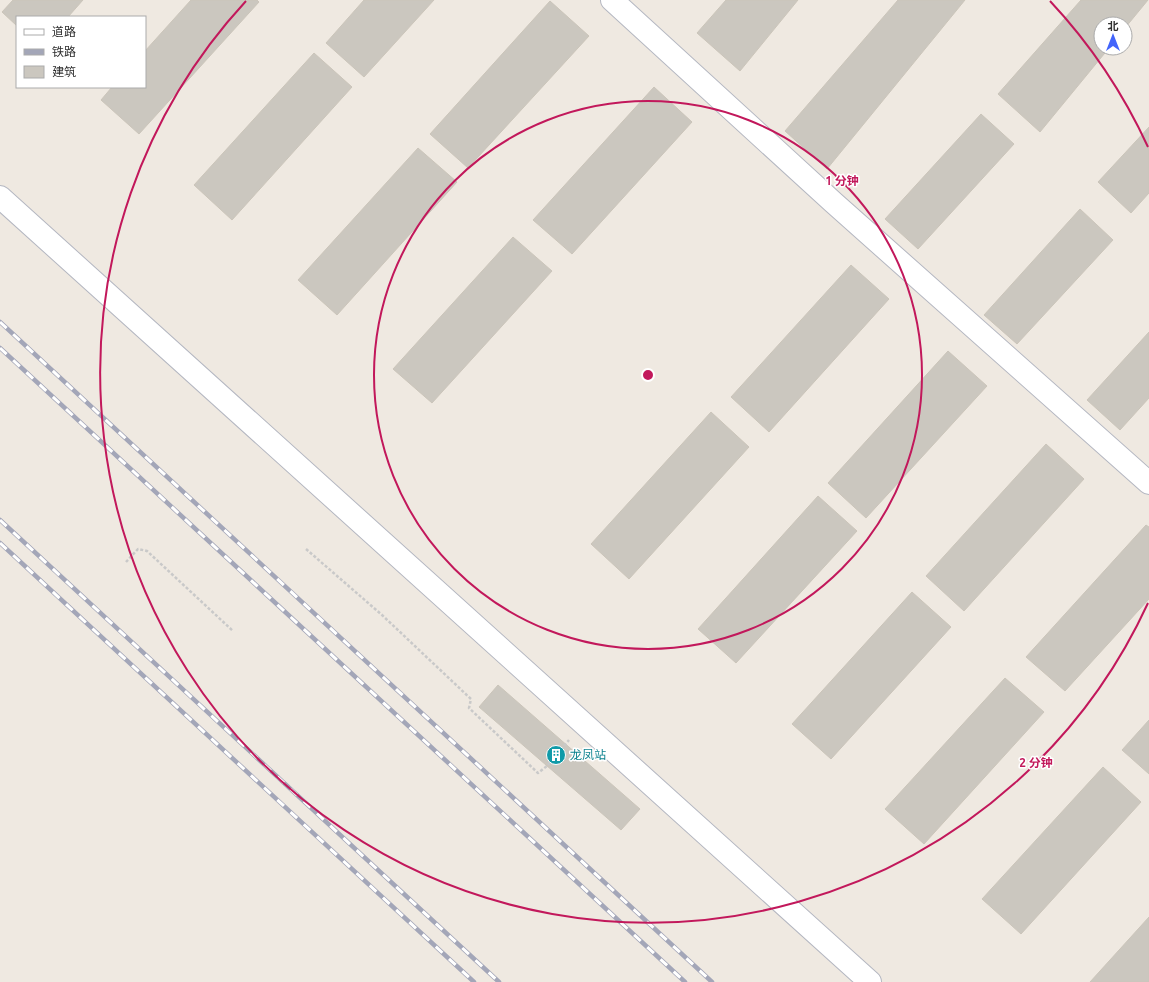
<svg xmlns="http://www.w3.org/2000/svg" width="1149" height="982" font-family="Ubuntu,'Noto Sans SC',sans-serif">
  <rect width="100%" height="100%" fill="#efe9e1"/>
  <path fill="#cbc7bf" stroke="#cbc5ba" d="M13,0H83L68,17H17V26L2,12Z
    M191,0H257L259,2L139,134L101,100L112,87H145V51Z
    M364,0H434L364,77L326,43Z
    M726,0H798L740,71L697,33Z
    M898,0H965L827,169L785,131Z
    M1081,0H1148L1125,28V24H1101V48H1109L1040,132L998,94Z
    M550,1L589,36L468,168L430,134Z
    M314,53L352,87L232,220L194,185Z
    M654,87L692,122L572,254L533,220Z
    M981,114L1014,144L918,249L885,219Z
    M1149,127V193L1131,213L1098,182Z
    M418,148L457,182L337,315L298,280Z
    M1080,209L1113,240L1017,344L984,315Z
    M513,237L552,271L432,403L393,369Z
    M851,265L889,299L769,432L731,397Z
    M1149,332V398L1120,430L1087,400Z
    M948,351L987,386L866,518L828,483Z
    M711,412L749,447L629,579L591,544Z
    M1046,444L1084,479L964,611L926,576Z
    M818,496L857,531L736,663L698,629Z
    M1146,525L1149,527V599L1065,691L1026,657Z
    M912,592L951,627L831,759L792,724Z
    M1005,678L1044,712L924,844L885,809Z
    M498,685L640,809L621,830L479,707Z
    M1149,720V774L1122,750Z
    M1103,767L1141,802L1021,934L982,899Z
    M1149,917V982H1090Z"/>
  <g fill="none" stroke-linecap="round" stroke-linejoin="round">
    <g stroke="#b4b7c1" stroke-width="24">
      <path id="minor" d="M612,0L834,203L1149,483
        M0,197L870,982"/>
    </g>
    <path stroke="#c9c9c9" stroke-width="2.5" stroke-dasharray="3 2" stroke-linecap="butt" d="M306,549L382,615L471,699L469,708L538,773L547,766L569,740
      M126,562L138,549L147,551L233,631"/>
    <use href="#minor" stroke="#fff" stroke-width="22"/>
    <g stroke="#a3a6b8" stroke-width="4.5">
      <path id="rail" d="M0,322L712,982
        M0,348L685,982
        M0,520L499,982
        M0,543L474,982"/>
    </g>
    <use href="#rail" stroke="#fff" stroke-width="3" stroke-dasharray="9" stroke-linecap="butt"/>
  </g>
  <g fill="none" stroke="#c2185b" stroke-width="2">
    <circle cx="648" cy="375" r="274"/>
    <path d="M1148 603A549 549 0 1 1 246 1M1050 1A549 549 0 0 1 1148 147"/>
  </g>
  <defs>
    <g id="building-disc" transform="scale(1)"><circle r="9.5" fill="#0f9aa8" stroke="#fff"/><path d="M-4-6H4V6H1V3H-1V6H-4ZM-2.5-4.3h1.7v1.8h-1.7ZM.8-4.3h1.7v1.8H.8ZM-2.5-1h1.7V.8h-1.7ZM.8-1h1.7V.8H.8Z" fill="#fff"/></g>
  </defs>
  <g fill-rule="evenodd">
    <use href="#building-disc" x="556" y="755"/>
  </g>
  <g text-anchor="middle" stroke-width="3" stroke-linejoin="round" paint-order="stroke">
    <g font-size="12" fill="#0d838f" stroke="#fff" text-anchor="start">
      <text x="570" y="759">龙凤站</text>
    </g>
  </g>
  <circle cx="648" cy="375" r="6" fill="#c2185b" stroke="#fff" stroke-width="2"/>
  <g font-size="12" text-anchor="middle" font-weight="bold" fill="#c2185b" stroke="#fff" stroke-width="3" stroke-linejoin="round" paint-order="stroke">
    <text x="842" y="185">1 分钟</text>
    <text x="1036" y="767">2 分钟</text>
  </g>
  <rect x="16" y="16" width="130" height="72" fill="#ffffff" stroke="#ababab"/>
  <rect x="24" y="29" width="20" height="6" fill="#ffffff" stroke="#ababab"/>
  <text x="52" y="36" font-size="12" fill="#2e2e2e">道路</text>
  <rect x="24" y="49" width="20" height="6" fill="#a3a6b8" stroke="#ababab"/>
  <text x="52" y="56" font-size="12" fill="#2e2e2e">铁路</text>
  <rect x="24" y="66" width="20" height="12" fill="#cbc7bf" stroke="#ababab"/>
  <text x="52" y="76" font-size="12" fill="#2e2e2e">建筑</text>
  <g transform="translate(1113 36)"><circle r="19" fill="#ffffff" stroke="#ababab"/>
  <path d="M0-3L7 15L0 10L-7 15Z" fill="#4264fb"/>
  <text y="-6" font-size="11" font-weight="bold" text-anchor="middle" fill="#2e2e2e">北</text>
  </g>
</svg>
